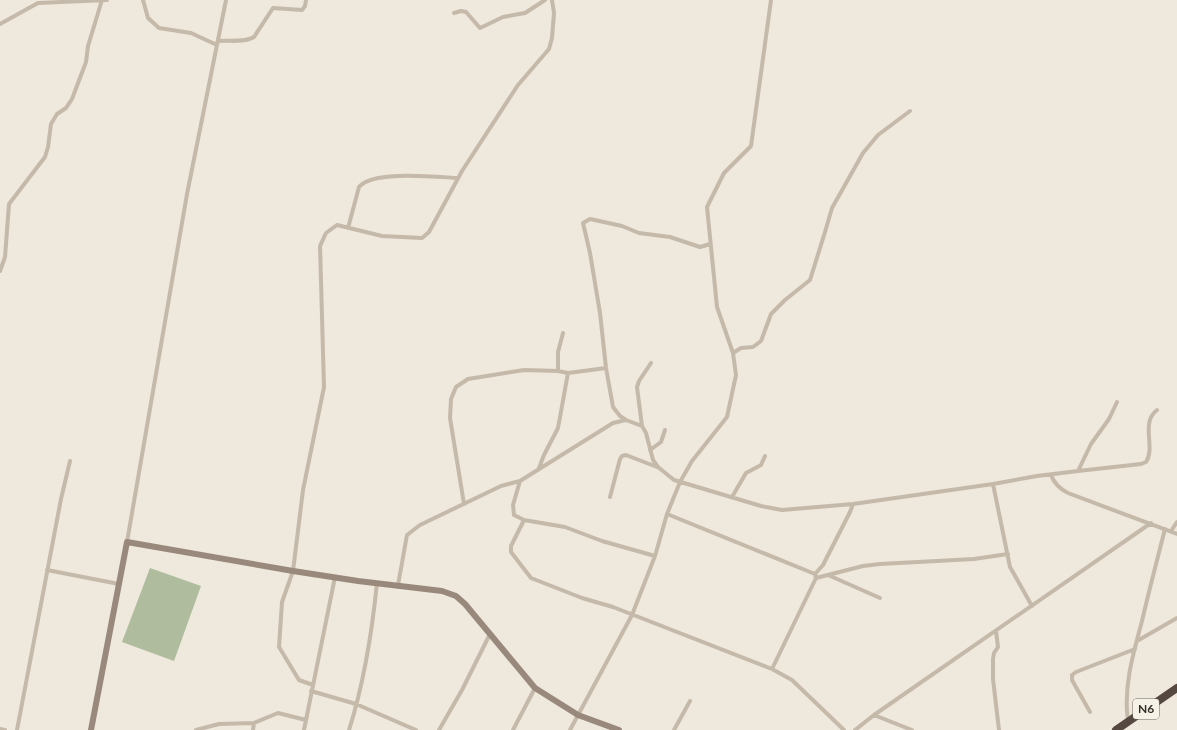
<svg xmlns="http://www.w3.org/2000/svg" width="1177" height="730" font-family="Lato,sans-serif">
  <rect width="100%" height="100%" fill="#efe8dc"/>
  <path fill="#afbc9e" d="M150,568L201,586L174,661L122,642Z"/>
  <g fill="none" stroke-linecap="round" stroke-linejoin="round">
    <path stroke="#c5b9aa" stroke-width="4" d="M143,0L148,18L159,28L191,33L217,45
      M454,13L461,11L466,12L480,28L503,17L525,13L545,0
      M0,24L38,3L107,0
      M218,41C229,40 244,43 254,37L273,8L302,10L305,6L306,0
      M348,228L359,187C372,170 437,177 458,178
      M0,271L5,257L9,204L45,157L48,147L51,124L57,114L66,108L72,99L86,62L88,46L102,0
      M733,353L741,348L753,347L761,341L771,314L785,300L810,280L825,232L832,208L863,153L878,135L910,111
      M558,371V352L563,333
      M626,420L620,416L613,407L606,368L600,313L590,253L583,223L590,219L622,226L639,233L670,237L700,247L710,244
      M642,426L637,387L639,381L651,363
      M650,450L661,442L665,430
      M539,468L544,455L558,428L568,373
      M1078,471L1141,464L1146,462C1156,447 1140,423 1157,410
      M1051,475C1054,483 1060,489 1068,493L1177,534
      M520,481L513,505L514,515L524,520L565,527L602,541L655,556
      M993,484L1010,567L1032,606
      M610,497L620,459L622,456L626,455L657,467
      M732,497L746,473L761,465L765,456
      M464,504L450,418L451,399L456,387L468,379L524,370L558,371L568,373L606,368
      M667,514L815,574L816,578L772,669
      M524,520L511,546V552L531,578L582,598L613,607L772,669L792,680L844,730
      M1171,531L1177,522
      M127,542L187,194L226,0
      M47,570L119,584
      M815,574L823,565L850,512L853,504
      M828,575L880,598
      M816,578L863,566L880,564L974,559L1008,554
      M398,585L407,535L420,525L501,486L520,481L613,423L626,420L642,426L646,433L653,460L658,467L674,480L761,506L782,510L853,504L993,484L1037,476L1078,471L1091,444L1109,419L1117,402
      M996,631L998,647L994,653L993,659V679L999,730
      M1137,641L1177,618
      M313,685L299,680L279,647L282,602L293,571L303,490L324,387L320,246L326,233L337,225L382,236L422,238L429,232L462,171L518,85L549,49L552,38L554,13L552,0
      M311,691L356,704L416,730
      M1090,712L1072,680V675L1076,672L1135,649
      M874,715L912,730
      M1128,721C1123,688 1133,654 1142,621C1149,591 1157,560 1165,529
      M0,729L5,730
      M17,730L61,499L70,461
      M196,730L219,724L254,723L278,713L306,720
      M253,730L254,723
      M304,730L335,577
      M349,730C364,683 372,632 377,583
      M439,730L462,690L490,634
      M513,730L535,688
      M570,730L632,615L655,556L667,514L680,482L692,461L727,417L736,375L733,353L717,307L707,207L724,173L751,146L771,0
      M674,730L690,701
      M855,730L874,715L1151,523"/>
    <path stroke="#99897c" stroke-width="6" d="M91,730L127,542L293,571L358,581L442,591L456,596L465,604L535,688L578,715L619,730"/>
    <path stroke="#544841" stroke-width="8" d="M1116,730L1177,688"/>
  </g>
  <g text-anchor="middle" stroke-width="3" stroke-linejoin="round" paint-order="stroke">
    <rect fill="#f7f2e8" stroke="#6e6862" stroke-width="1" x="1133" y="699" width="26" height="20" rx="3"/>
    <g font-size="12" font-weight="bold" fill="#342d29">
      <text x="1146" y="713">N6</text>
    </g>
  </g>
</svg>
